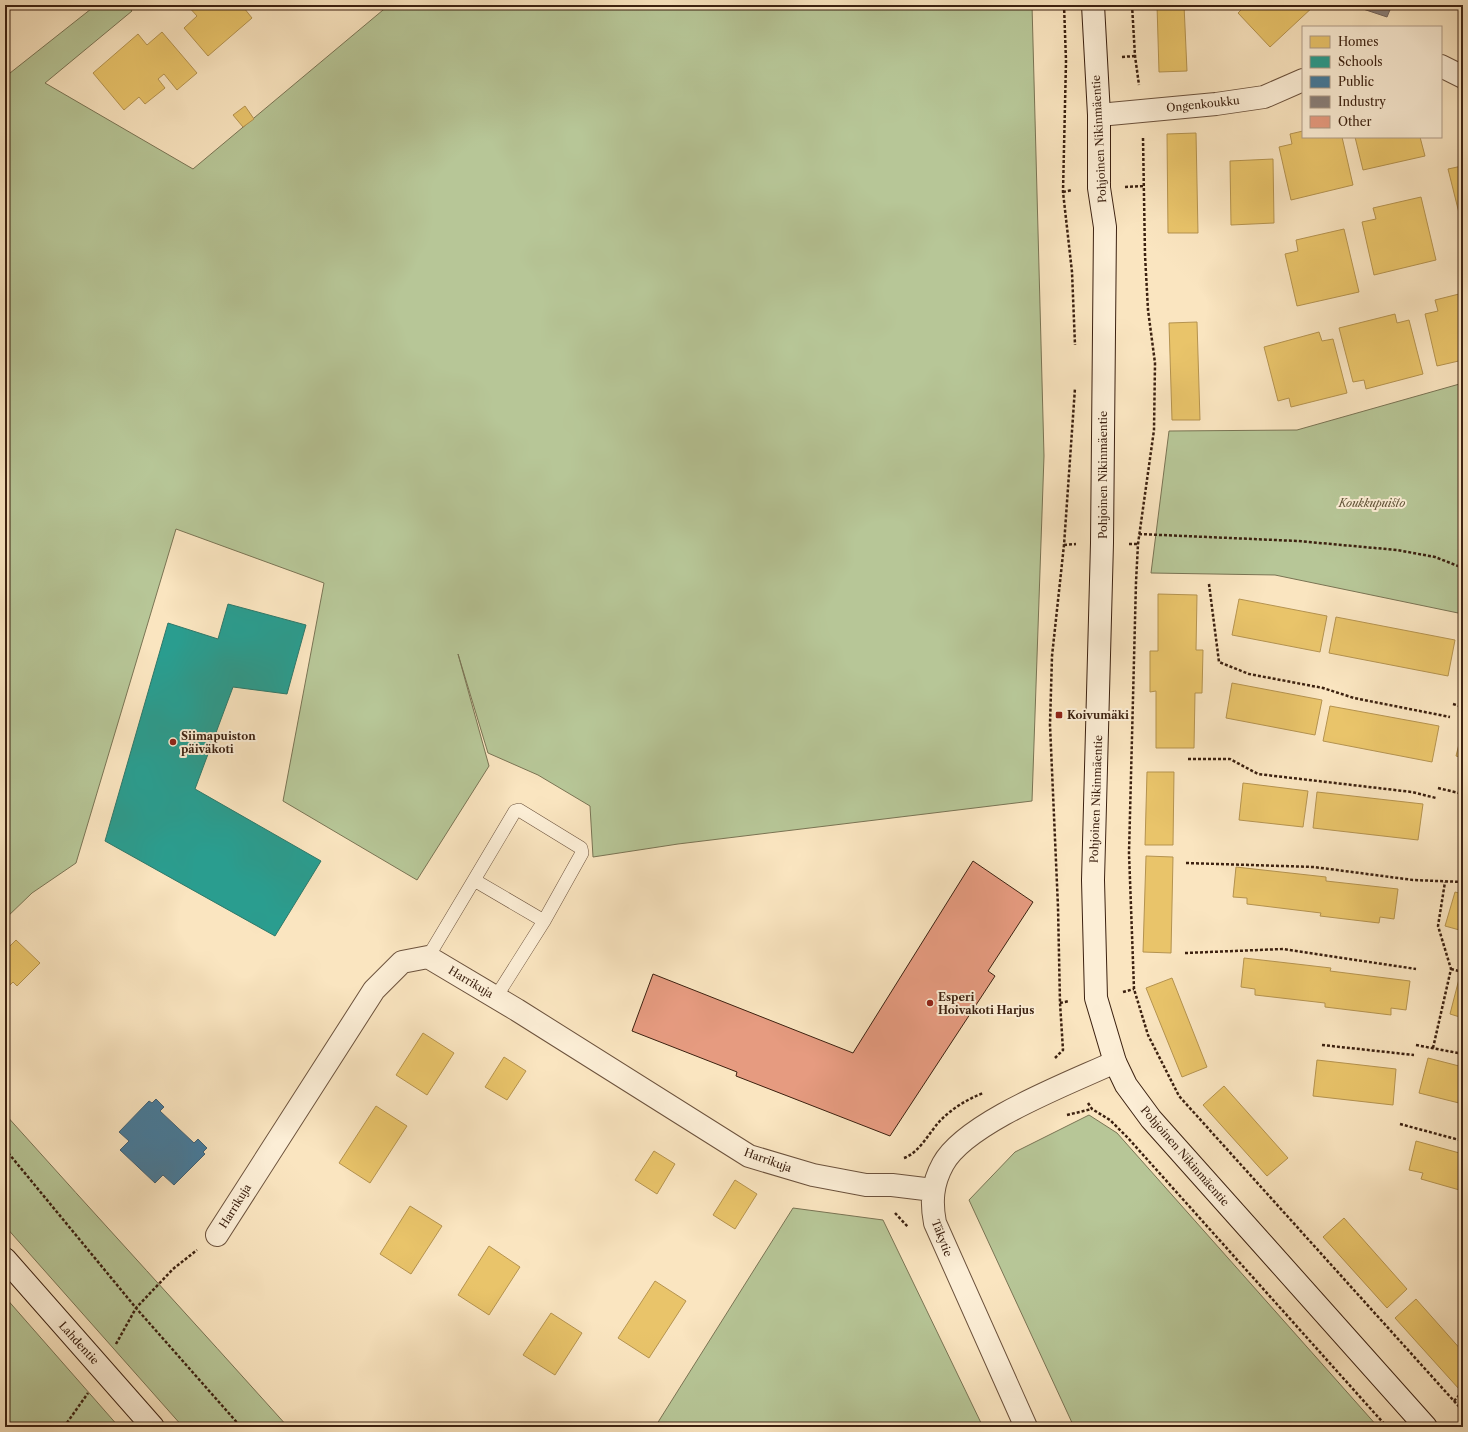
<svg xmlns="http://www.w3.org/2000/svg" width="1468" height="1432" font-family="'Libre Caslon Text',serif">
  <rect width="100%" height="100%" fill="#fae5c0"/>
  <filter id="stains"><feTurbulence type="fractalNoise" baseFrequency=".005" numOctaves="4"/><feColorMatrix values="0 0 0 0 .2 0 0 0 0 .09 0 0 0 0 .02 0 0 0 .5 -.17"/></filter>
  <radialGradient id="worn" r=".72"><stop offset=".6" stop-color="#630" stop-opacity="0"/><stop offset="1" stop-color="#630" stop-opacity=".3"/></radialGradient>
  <path fill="#b7c697" stroke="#7a7454" d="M96,5H127L132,11L45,83L193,169L389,5H1032L1044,456L1032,801L678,844L593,857L590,806L538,775L488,753L458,654L489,766L417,880L283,801L324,583L176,529L76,863L32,893L5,919V77Z
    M1463,383V614L1275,575L1151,573L1169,431L1297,430Z
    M5,1114C99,1219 194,1322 288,1427H183L5,1226Z
    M1089,1115L1117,1133L1378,1427H1074L969,1200L1015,1152Z
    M793,1208L883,1220L983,1427H655Z
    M5,1297L119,1427H5Z"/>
  <path fill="#e9c46a" stroke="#b5934f" d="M187,5H247L244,8L252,18L208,56L184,28L197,16Z
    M1157,5H1184L1187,71L1159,72Z
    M1246,5H1315L1270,47L1238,13Z
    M162,32L197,73L177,90L164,74L158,79L165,88L145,104L139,97L124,110L93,73L138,34L147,45Z
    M245,106L254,119L243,127L233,115Z
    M1303,131V137H1342L1353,185L1291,200L1279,147L1292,144L1290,134Z
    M1196,133L1198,233H1168L1167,134Z
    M1355,137H1420L1425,156L1363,170Z
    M1463,154V221H1461L1448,169L1462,166L1459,155Z
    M1273,159L1274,223L1231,225L1230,161Z
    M1421,197L1436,260L1374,275L1362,222L1376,219L1373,208Z
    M1344,229L1359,292L1297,306L1285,254L1298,251L1296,240Z
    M1463,293V360L1437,366L1425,314L1438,311L1435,300Z
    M1395,314L1397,323L1409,320L1423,374L1366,389L1364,380L1353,382L1339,328Z
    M1197,322L1200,420H1172L1169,323Z
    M1319,332L1322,341L1333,339L1347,393L1291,407L1289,398L1278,401L1264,347Z
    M1158,594L1197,595L1196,650H1203L1202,693H1195L1194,748H1156V691L1150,692V651H1158Z
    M1239,599L1327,616L1320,652L1232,635Z
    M1336,617L1455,640L1448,676L1329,653Z
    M1232,683L1322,700L1315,735L1226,718Z
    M1330,706L1439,726L1432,762L1323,741Z
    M1463,728V758L1456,756Z
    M1147,772H1174L1173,845H1145Z
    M1243,783L1308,791L1303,827L1239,820Z
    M1317,792L1423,804L1418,840L1313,828Z
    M1146,856L1173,857L1171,953L1143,952Z
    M1236,867L1326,877V881L1398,889L1394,919L1380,917L1379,923L1320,916L1321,913L1247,904V898L1233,897Z
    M1455,892L1463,894V931L1445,926Z
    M16,940L40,963L17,986L13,982L5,990V951Z
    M1244,958L1331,968L1330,971L1410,981L1406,1010L1391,1008V1015L1325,1007V1003L1255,995V989L1241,987Z
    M1172,978L1207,1067L1182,1077L1146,988Z
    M1459,979L1463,980V1018L1450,1014Z
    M423,1033L454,1053L427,1095L396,1075Z
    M504,1057L526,1071L507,1100L485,1087Z
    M1428,1058L1463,1067V1104L1419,1093Z
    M1317,1060L1396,1069L1393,1105L1313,1096Z
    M1224,1086L1288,1158L1267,1176L1203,1105Z
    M376,1106L407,1126L370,1183L339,1163Z
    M1416,1141L1463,1154V1191L1421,1179L1423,1173L1409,1170Z
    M654,1151L675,1164L657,1194L635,1180Z
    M735,1180L757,1194L735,1229L713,1215Z
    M410,1206L442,1226L411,1274L380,1254Z
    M1344,1218L1407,1289L1387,1308L1323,1237Z
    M489,1246L520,1267L489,1315L458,1295Z
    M655,1281L686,1301L649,1358L618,1338Z
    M1416,1299L1463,1352V1385L1459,1389L1395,1318Z
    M551,1313L582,1333L555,1375L523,1355Z"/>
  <path fill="#2a9d8f" stroke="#2f7869" d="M228,604L306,625L287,694L233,687L195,789L321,861L275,936L105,841L168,623L218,639Z"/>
  <path fill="#457b9d" stroke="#426073" d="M156,1099L164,1107L160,1111L194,1143L198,1139L207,1148L203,1152L205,1154L174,1185L163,1175L155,1183L120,1150L129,1141L119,1132L149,1101L152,1103Z"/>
  <path fill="#8a817c" stroke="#73645c" d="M1361,5H1392L1387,17L1360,8Z"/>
  <path fill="#e69b80" stroke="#3c2110" d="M973,861L1033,902L988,971L995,976L890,1136L736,1076L737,1072L632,1031L653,974L853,1053Z"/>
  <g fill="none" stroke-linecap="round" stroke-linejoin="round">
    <g stroke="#6c523c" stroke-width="14">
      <path id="lane" d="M474,880L515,811L519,810L581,848L582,853L544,921L496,997
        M428,957L474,880L544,921"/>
    </g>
    <g stroke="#6c523c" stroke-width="24">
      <path id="street" d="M1441,66L1463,77
        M1099,115L1216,104L1264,97L1303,80
        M217,1235L374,990L402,962L428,957L517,1010L749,1156L813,1175L866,1185H892L933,1190
        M1026,1427L935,1223C931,1202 932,1184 943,1164C966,1122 1070,1083 1115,1062"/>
    </g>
    <g stroke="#3c2110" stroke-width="24">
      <path id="secondary" d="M1093,5L1099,115V188L1105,227L1102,543L1093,880L1096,998L1115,1062L1126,1085L1151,1119L1426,1427
        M5,1259L153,1427"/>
    </g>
    <path stroke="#3c2110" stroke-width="2.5" stroke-dasharray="3 2" stroke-linecap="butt" d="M1064,5L1066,61L1063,192L1072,272L1075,345
      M1132,5L1135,56L1139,85
      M1122,57L1135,56
      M1143,138L1145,255L1148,310L1155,363L1154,430L1138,544L1136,582L1129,853L1134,989L1148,1035L1179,1096L1463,1411
      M1125,187L1144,186
      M1063,192L1072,190
      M1139,534L1298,541L1397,550L1435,557L1463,568
      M1129,544H1138
      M1064,545L1076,544
      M1209,584L1219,662L1249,674L1323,688L1354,698L1450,717
      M1453,704L1463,707
      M1188,759H1230L1258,774L1412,792L1436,798
      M1438,788L1463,794
      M1186,863L1314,867L1413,880L1463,882
      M1185,953L1283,949L1416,969
      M1451,969L1463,972
      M1123,992L1134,989
      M1060,1003L1069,1001
      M1322,1045L1414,1055
      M1416,1045L1463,1054
      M1433,1048L1451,969L1438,926L1445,882
      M1055,1058L1063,1050L1060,1003L1058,907L1050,725L1052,656L1064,545L1075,388
      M1088,1103L1092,1109L1110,1120L1128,1138L1387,1427
      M1067,1115L1092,1109
      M1400,1124L1463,1141
      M5,1149L136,1308L241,1427
      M904,1158C919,1153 929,1133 939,1122C951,1109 966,1100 983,1093
      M895,1213L908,1227
      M116,1344L136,1308L173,1269L197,1250
      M1454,1401L1463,1391
      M64,1427L88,1393"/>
    <use href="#lane" stroke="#fceed6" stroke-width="13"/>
    <use href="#street" stroke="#fceed6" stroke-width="22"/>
    <use href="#secondary" stroke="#fceed6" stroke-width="22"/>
  </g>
  <g fill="#8f2418" stroke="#fceed6" stroke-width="1.5">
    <rect x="1055" y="711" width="8" height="8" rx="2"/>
    <circle cx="173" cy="742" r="4"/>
    <circle cx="930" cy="1003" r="4"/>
  </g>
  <g text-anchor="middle" stroke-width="4" stroke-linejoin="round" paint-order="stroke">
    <g font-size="11" fill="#3c2110" stroke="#fceed6">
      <text transform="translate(1203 104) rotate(-6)" y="4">Ongenkoukku</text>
      <text transform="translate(1099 139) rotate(-93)" y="4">Pohjoinen Nikinmäentie</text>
      <text transform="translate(1103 475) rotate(-90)" y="4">Pohjoinen Nikinmäentie</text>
      <text transform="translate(1096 799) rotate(-88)" y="4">Pohjoinen Nikinmäentie</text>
      <text transform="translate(471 982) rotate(31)" y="4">Harrikuja</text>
      <text transform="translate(1185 1156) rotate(49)" y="4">Pohjoinen Nikinmäentie</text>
      <text transform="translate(768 1160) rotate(20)" y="4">Harrikuja</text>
      <text transform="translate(235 1206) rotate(-58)" y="4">Harrikuja</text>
      <text transform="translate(942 1238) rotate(69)" y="4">Täkytie</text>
      <text transform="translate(79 1343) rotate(48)" y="4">Lahdentie</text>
    </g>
    <g font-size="11" font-style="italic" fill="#615338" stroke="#fceed6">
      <text x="1372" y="507">Koukkupuisto</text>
    </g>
    <g font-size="11" font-weight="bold" fill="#3c2110" stroke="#fceed6" text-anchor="start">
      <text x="1067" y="719">Koivumäki</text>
      <text x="181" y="740">Siimapuiston<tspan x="181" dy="13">päiväkoti</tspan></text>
      <text x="938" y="1001">Esperi<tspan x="938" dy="13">Hoivakoti Harjus</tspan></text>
    </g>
  </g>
  <rect width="1468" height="1432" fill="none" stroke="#fae5c0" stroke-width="20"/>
  <rect x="6" y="6" width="1456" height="1420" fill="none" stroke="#3c2110" stroke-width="2"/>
  <rect x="10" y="10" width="1448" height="1412" fill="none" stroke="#3c2110"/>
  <rect x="1302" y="26" width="140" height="112" fill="#fceed6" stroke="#af9c87"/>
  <rect x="1310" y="36" width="20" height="12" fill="#e9c46a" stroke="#af9c87"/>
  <text x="1338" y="46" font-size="12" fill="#3c2110">Homes</text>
  <rect x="1310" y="56" width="20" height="12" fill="#2a9d8f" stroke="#af9c87"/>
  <text x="1338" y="66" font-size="12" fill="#3c2110">Schools</text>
  <rect x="1310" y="76" width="20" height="12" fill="#457b9d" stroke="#af9c87"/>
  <text x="1338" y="86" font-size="12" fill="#3c2110">Public</text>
  <rect x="1310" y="96" width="20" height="12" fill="#8a817c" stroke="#af9c87"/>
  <text x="1338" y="106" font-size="12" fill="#3c2110">Industry</text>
  <rect x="1310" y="116" width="20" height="12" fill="#e69b80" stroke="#af9c87"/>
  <text x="1338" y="126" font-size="12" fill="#3c2110">Other</text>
  <rect width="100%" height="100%" filter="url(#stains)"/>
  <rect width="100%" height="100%" fill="url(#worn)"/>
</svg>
